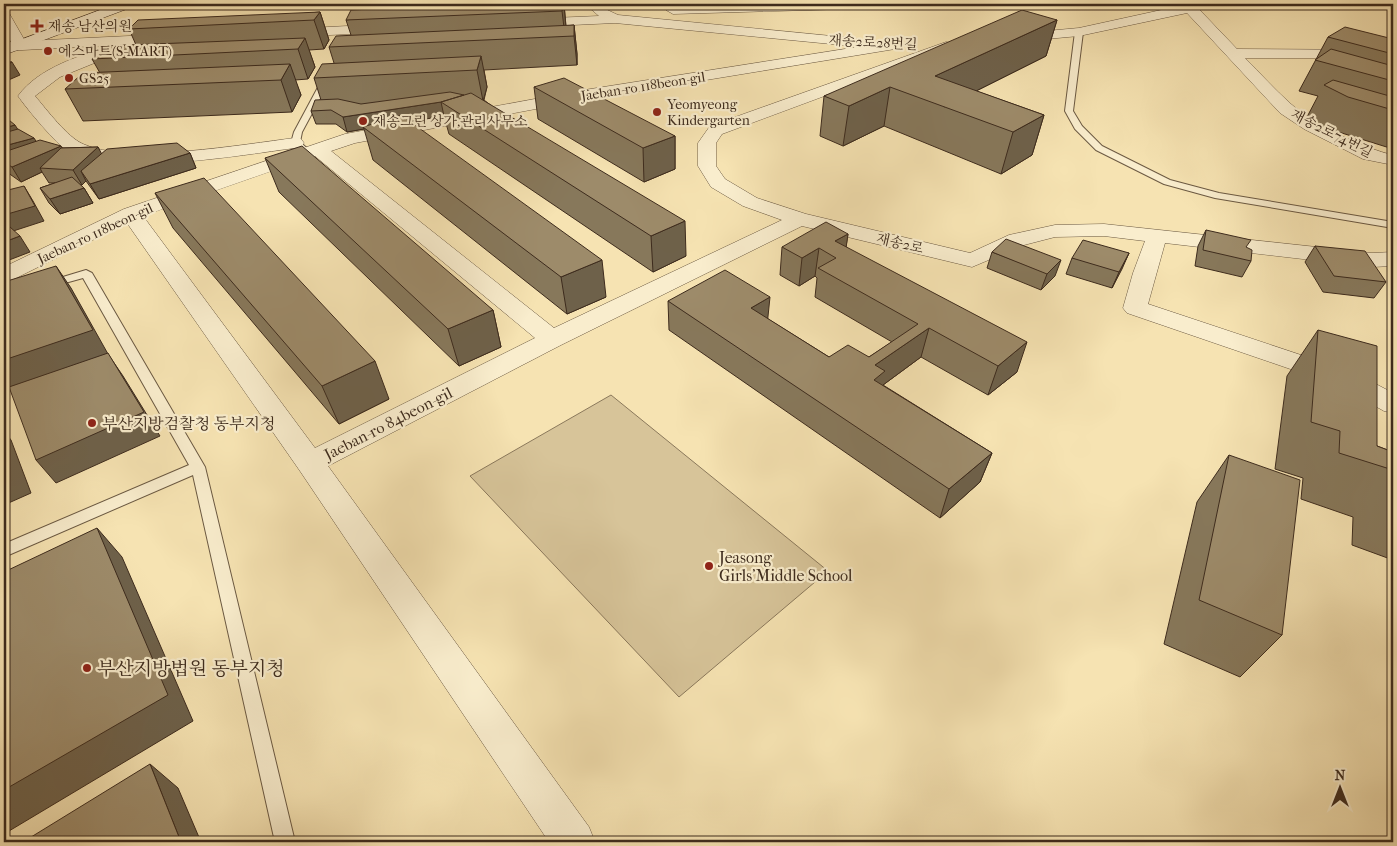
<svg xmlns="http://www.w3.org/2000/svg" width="1397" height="846" font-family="'IM FELL French Canon','Noto Serif KR',serif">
  <rect width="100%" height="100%" fill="#f6e3b2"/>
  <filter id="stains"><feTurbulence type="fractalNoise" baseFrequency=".004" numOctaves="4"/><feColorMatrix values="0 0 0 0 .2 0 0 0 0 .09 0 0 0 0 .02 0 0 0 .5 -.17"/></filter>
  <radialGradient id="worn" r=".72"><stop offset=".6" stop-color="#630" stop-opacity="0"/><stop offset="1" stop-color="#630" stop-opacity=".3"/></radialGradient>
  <path fill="#d7c499" stroke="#8a785b" d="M611,395L828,571L679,697L470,476Z"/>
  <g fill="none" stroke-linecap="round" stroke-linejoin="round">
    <g stroke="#6b5942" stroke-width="2">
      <path id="lane" d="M1079,30L1083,32L1073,111L1082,126L1102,146L1170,180L1219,193L1393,222V228L1215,198L1164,184L1096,150L1075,129L1065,111L1075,32Z
        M324,76L331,78L302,132L300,142L310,151L308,153H302L291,143L294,132Z
        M86,270L92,273L205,467L295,842H275L193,475L4,557V544L189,465L83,278L47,288L41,285L43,283Z"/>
    </g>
    <g stroke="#6b5942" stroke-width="1">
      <path id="street" d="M364,4H377L362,26H391L393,29L391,32L289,37L284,36L282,33L284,30L289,29L348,26Z
        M750,4H885L878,8L673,14L666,10L673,6Z
        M1173,4L1195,5L1237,49L1393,50V58H1245C1260,73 1275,90 1291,104C1313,124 1365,149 1393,155V165L1363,159L1304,129L1280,113L1187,13L1079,36L1014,42L1009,41L1007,38L1009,35L1014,34L1079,28L1175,7Z
        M1378,4H1393V12L1380,7Z
        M599,6L618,15L852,38L857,39L859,42L857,45L852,46L615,23L529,27L522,23L529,19L599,16L592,10Z
        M4,12L9,13L25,41L171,34L176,35L178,38L176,41L171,42L4,51V43L11,42L4,28Z
        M890,42L895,43L897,46L895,49L578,101L355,143L331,151L554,328L782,220L743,206L711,187L698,166V143L710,126L946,42L951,43L953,46L951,49L722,134L716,143V166L725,179L757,198L806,214L970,253L1009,235L1055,225L1104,224L1372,253L1393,252V266L1372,267L1165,243L1148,304L1355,373L1393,393V413L1384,411L1337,385L1127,313L1123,308L1133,273L1145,241L1104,236L1055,237L1024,245L972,267L802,226L561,345L328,466L589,827L595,842H549L300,471L127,223L12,280L4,282V267L124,209L345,134L578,91ZM315,156L535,338L315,448L143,216Z
        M114,46L119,47L121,50L119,53L60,77L35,96C47,110 67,137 83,144C127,165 245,144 295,138L301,139L304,143L301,147L295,148C241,155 117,177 69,152C56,144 27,109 18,96C38,68 82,54 114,46Z"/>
    </g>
    <g stroke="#3d2b1d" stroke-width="1">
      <path id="secondary" d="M116,4H134L132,7L4,55V46Z"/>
    </g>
    <use href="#lane" fill="#f9edcd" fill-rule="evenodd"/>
    <use href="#street" fill="#f9edcd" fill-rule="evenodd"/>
    <use href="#secondary" fill="#f9edcd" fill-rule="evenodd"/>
  </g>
  <path fill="#87785b" stroke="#3d2b1d" d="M290,4H323L318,9H291Z
    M471,4H564L566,26L574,25L577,54V65L484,70L487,87L484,100L686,256L653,272L449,134L444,116L409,121L606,297L567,314L373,160L364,129L347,132L336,124H316L311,111L321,100L314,78L334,63L329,47L351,35L346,20L472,4Z
    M320,12L329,40L324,49L309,50L315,67L308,79L295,80L301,95L292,112L83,121L65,89L100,73L92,59L136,45L129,29Z
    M1057,20L1046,56L976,91L1044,115L1032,155L1001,174L884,126L843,146L820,136L824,96Z
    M1328,37L1393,39V149L1329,129L1307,117L1318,96L1299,91Z
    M534,87L675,136V169L644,182L538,119Z
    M4,116L17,129L37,142L63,148L98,147L101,154L190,153L196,168L99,199L86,181L82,185H80L84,188L93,203L60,214L49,203L40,188L55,183H49L42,172L21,182L4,170Z
    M265,158L493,310L501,347L459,366L279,192Z
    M155,193L389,399L339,424L173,228Z
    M1206,230L1251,261L1242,277L1195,266L1198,246Z
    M848,234L846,247L1017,372L988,395L921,357L883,385L992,453L980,482L940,518L669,330L668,301L768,319L829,357H869L892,342L815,297L817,278L815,276L799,286L780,275L782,247Z
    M1315,246L1386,282L1374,298L1323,292L1305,262Z
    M992,252L1055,276L1041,290L987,268Z
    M1129,253L1112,288L1066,274L1072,258Z
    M1318,330L1377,446L1393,452V560L1352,545L1353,517L1301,499L1303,478L1275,469L1287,376Z
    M1229,455L1282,635L1240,677L1164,644L1197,502Z"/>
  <path fill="#6e614a" stroke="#3d2b1d" d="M316,4H323L318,9Z
    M563,4H564L566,28L565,36L562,11Z
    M320,12L329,40L324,49L314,20Z
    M1057,20L1046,56L944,107L935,76Z
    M574,25L577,54V65L574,36Z
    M305,38L315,67L308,79L298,49Z
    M481,56L487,87L483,101L477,70Z
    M12,62L20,75L4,82V66Z
    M290,64L301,95L292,112L281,80Z
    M890,87L884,126L843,146L849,106Z
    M441,102L444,116L365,129L363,127L364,129L347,132L343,117Z
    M1044,115L1032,155L1001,174L1013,132Z
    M15,125L24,139L4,144V128Z
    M675,136V169L644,182L643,148Z
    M34,138L43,152L4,162V146Z
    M61,146L69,160L40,168L42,172L21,182L12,167Z
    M98,147L106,162L81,171L86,181L82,185L73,170Z
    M190,153L196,168L99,199L90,184Z
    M24,186L33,201L44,221L4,234V215Z
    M84,188L93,203L60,214L50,199Z
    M685,221L686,256L653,272L651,236Z
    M848,234L844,262L836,258L835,241Z
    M20,236L30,252L4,262V242Z
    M819,248L815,276L799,286L802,258Z
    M1129,253L1122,269L1112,288L1119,272Z
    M602,260L606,297L567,314L561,277Z
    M1061,260L1055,276L1041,290L1047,274Z
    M56,266L71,288L108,354L123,376L160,436L56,483L36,460L108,354L4,389V360Z
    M770,297L767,326L751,308Z
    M493,310L501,347L459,366L448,329Z
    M929,328L921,357L883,385L868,409L875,365Z
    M1027,342L1017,372L988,395L998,366Z
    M375,361L389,399L339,424L322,386Z
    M4,431L11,440L31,493L4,505Z
    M992,453L980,482L940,518L949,489Z
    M97,528L122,557L193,721L9,831L4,828V790Z
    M150,764L178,788L201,842H181Z"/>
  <path fill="#9d8b6a" stroke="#3d2b1d" d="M486,4H563L562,11L346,20L351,10Z
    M1022,10L1057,20L935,76L1044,115L1013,132L890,87L849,106L824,96Z
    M320,12L314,20L129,29L138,20Z
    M574,25V36L329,47L336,36Z
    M1345,27L1393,39V54L1328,37Z
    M305,38L298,49L92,59L104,46Z
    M1331,49L1393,66V81L1315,60Z
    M481,56L477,70L314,78L322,64Z
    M4,61L12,62L4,66Z
    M290,64L281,80L65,89L83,73Z
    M564,78L675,136L643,148L534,87Z
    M1333,80L1393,97V110L1348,97L1324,85Z
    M450,92L464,95L441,102L343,117L331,110L311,111L315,100L338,99L361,104Z
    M471,93L685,221L651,236L441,102Z
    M401,115L602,260L561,277L363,127Z
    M4,116L15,125L4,128Z
    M18,129L34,138L4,146V133Z
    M40,140L61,146L12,167L4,162V152Z
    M177,143L190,153L90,184L81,171L107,149Z
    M302,146L493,310L448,329L265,158Z
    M98,147L73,170L40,168L61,148Z
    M72,177L84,188L50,199L40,188Z
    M204,178L375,361L322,386L155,193Z
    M24,186L35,206L4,215V191Z
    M826,222L848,234L835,241L1027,342L998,366L929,328L875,365L885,371L874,380L992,453L949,489L668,301L725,270L770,297L751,308L829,357L848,345L869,357L918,324L818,268L836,258L819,248L802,258L782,247Z
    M10,227L20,236L4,242V229Z
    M1206,230L1251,240L1246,247L1252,250L1251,261L1203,250Z
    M1006,239L1061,260L1047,274L992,252Z
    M1083,240L1129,253L1119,272L1072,258Z
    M1315,246L1365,251L1386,282L1334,276Z
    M56,266L93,330L4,360V282Z
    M1318,330L1377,346V446L1393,452V470L1339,453L1340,431L1311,422Z
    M108,353L144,412L36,460L9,387Z
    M1229,455L1300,480L1282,635L1199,600Z
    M97,528L168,695L4,790V572Z
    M150,764L181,842H23Z"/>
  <g fill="#8f2418" stroke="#f9edcd" stroke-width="2">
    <path d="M34.5 18.5h5v5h5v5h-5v5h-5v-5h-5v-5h5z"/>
    <circle cx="48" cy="51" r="5"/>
    <circle cx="69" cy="78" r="5"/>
    <circle cx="657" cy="112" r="5"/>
    <circle cx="363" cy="121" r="5"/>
    <circle cx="92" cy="423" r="5"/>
    <circle cx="709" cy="566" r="5"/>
    <circle cx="87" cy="668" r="5"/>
  </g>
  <g text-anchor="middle" stroke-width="4.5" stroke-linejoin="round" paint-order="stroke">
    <g font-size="14" fill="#3d2b1d" stroke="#f9edcd" text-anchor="start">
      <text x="48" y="31">재송 남산의원</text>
      <text x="58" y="56">에스마트(S-MART)</text>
      <text x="79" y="83">GS25</text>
      <text x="667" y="109">Yeomyeong<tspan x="667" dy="16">Kindergarten</tspan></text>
      <text x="373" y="126">재송그린 상가,관리사무소</text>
    </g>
    <g font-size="14" fill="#3d2b1d" stroke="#f9edcd">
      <text transform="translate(873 42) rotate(3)" y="5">재송2로28번길</text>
      <text transform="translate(643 86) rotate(-9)" y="5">Jaeban-ro 118beon-gil</text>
      <text transform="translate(1332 133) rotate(27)" y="5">재송2로74번길</text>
      <text transform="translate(95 233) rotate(-25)" y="5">Jaeban-ro 118beon-gil</text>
      <text transform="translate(900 243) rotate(13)" y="5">재송2로</text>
    </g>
    <g font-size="16" fill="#3d2b1d" stroke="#f9edcd" text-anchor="start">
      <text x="102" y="429">부산지방검찰청 동부지청</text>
      <text x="719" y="563">Jeasong<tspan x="719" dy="18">Girls'Middle School</tspan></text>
    </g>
    <g font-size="16" fill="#3d2b1d" stroke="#f9edcd">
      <text transform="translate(388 423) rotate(-27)" y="6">Jaeban-ro 84beon-gil</text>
    </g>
    <g font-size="19" fill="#3d2b1d" stroke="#f9edcd" text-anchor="start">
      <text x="97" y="675">부산지방법원 동부지청</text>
    </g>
  </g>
  <rect width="1397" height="846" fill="none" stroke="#f6e3b2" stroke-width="20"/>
  <rect x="5" y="5" width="1387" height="836" fill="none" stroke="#3d2b1d" stroke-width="2.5"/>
  <rect x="10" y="10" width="1377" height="826" fill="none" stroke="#3d2b1d"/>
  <g transform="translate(1340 788)" stroke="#f9edcd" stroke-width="4" paint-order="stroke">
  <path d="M0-4L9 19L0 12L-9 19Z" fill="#3d2b1d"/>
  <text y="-8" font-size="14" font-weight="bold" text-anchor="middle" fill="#3d2b1d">N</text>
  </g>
  <rect width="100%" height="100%" filter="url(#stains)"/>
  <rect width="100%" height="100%" fill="url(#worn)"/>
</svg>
